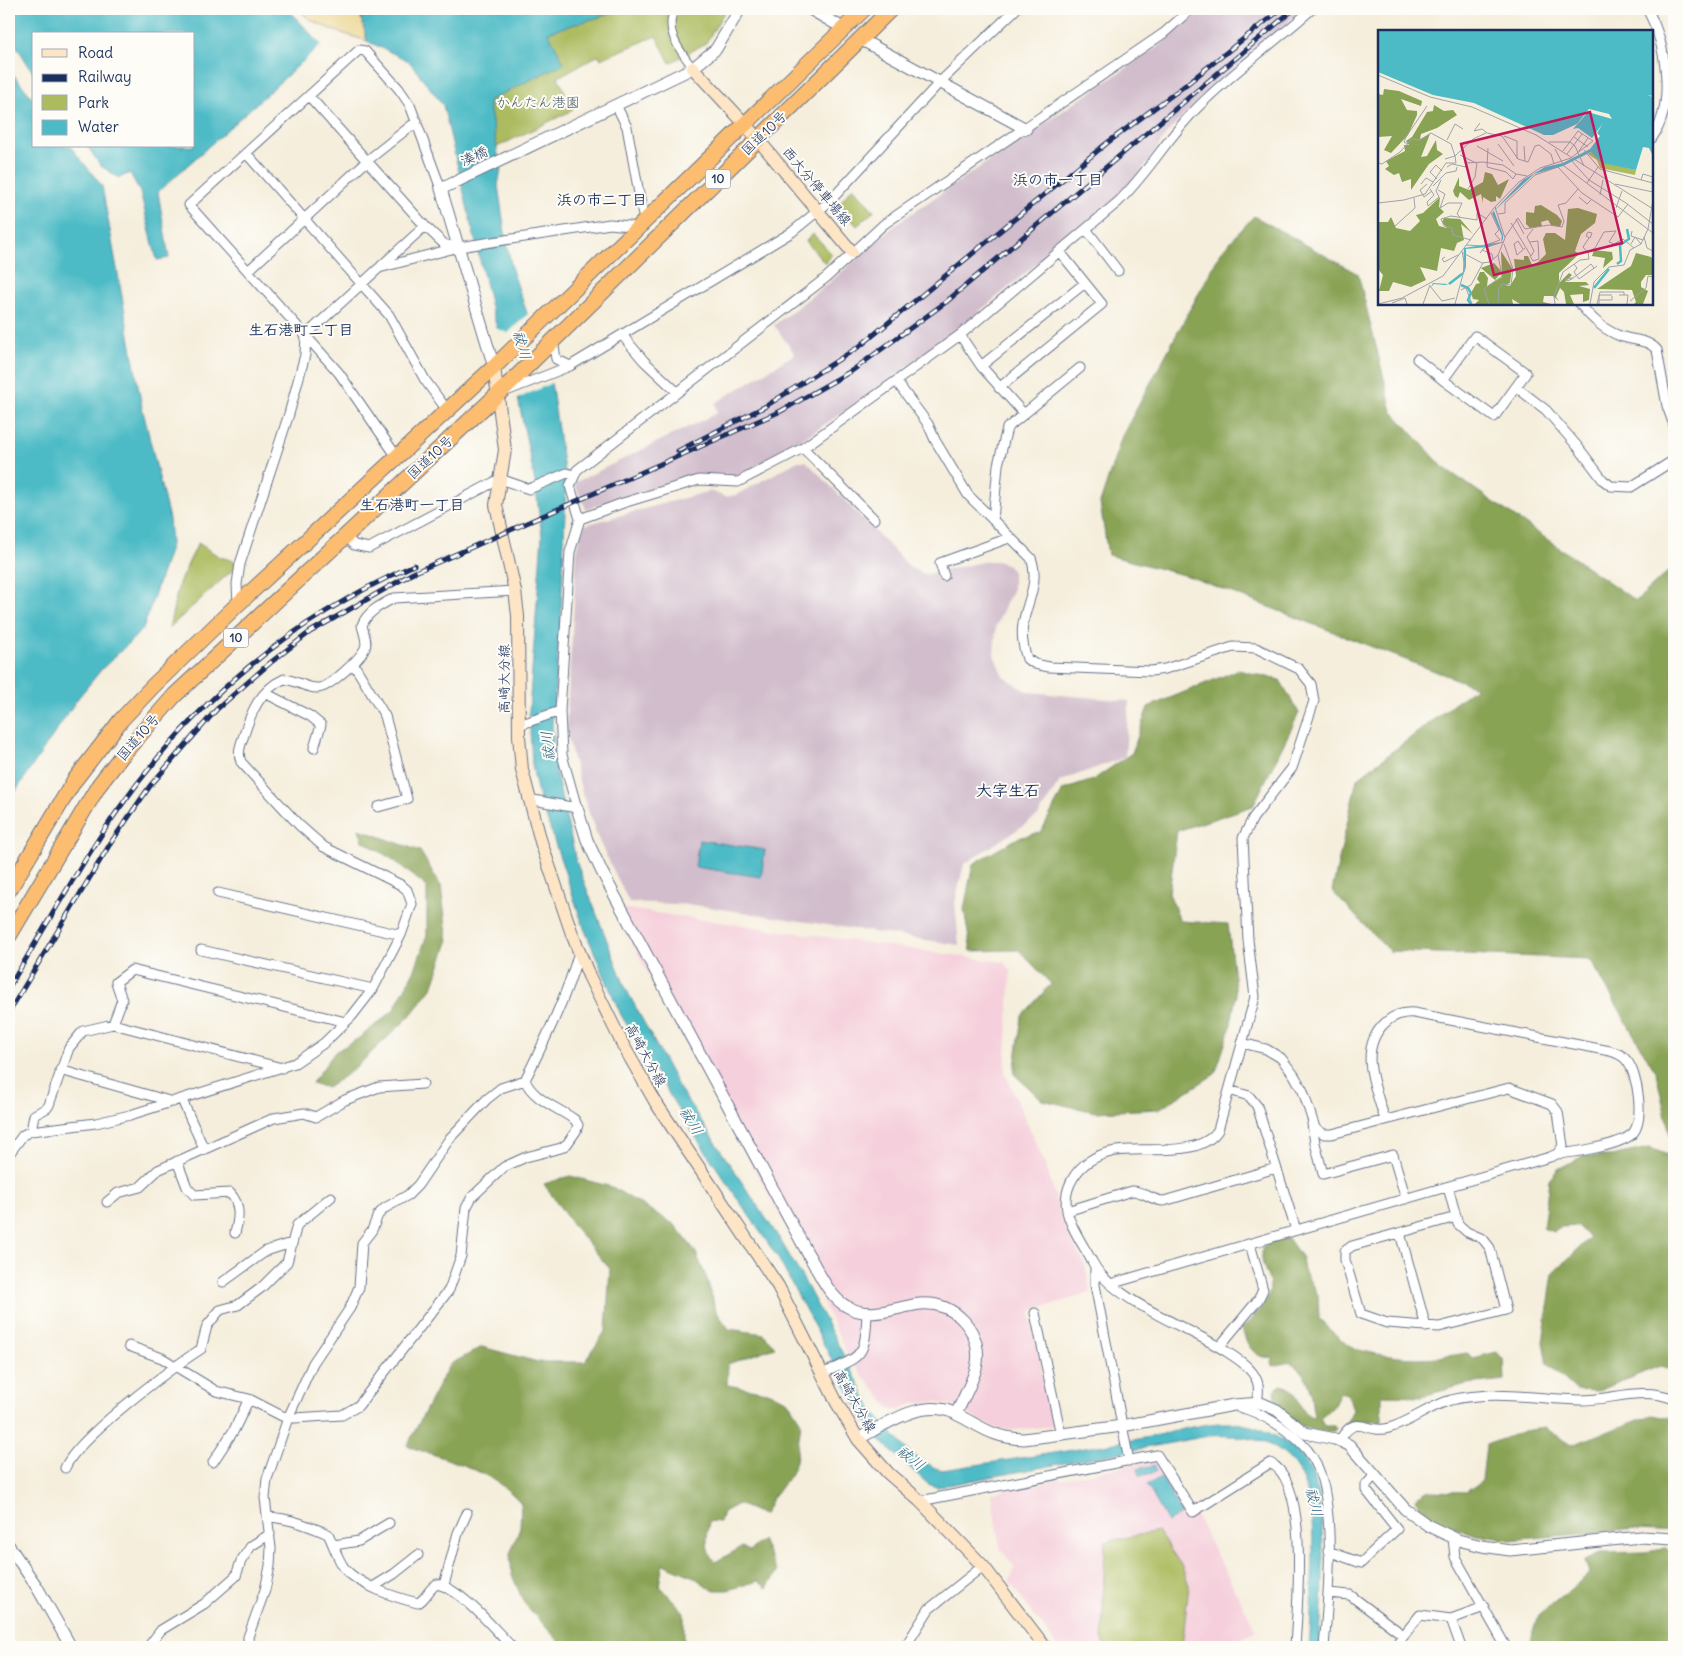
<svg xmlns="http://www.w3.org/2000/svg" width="1683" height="1656" font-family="Delius,'Klee One',sans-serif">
  <rect width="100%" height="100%" fill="#fdfcf7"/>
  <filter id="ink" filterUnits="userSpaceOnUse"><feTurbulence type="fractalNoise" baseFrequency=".02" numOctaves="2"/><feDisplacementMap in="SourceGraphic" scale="10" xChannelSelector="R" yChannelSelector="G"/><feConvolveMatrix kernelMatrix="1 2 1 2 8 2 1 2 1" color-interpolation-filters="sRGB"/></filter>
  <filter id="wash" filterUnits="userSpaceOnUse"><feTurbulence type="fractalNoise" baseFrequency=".0096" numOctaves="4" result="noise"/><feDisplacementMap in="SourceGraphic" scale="20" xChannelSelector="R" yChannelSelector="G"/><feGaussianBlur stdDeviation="1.12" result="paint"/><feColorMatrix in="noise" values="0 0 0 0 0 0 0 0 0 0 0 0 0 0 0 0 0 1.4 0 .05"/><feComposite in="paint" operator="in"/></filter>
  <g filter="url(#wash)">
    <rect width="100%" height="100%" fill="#f5eedc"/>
    <path fill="#f5cfdb" d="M613,907L1003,962L1011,970L1005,1073L1046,1166L1062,1218L1085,1265L1091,1293L1030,1311L1053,1426L1013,1430L999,1429L986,1424L954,1406L937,1402L915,1403L893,1411L888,1406L856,1367L847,1353L785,1224L689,1051Z
      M1156,1460L1189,1517L1195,1514L1256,1630L1228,1647H1058L1009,1582L1015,1567L1000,1548L991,1493Z"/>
    <path fill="#d1bdcc" d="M1200,9H1303L1201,97L1167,133L1140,174L1123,193L959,328L881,387L792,446L737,478L725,474L685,478L586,509L574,483L717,413L715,403L795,354L774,325L830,282L899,222L1163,43Z
      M798,461H806L911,568L921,573L928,574L987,561H997L1008,565L1013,572V588L996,626L994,655L1003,676L1028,692L1129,701L1125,757L1060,781L1038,816L964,864L955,903L959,945L695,905L629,902L599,841L583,796L566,731L577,553L580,535L585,525L710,491L725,497L736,495Z"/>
    <path fill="#acbb5e" stroke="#64755e" d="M627,9H726L706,43L670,63L656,36L601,59L599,55L558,77L573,110L497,147L488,101L564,63L547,32Z
      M853,187L874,211L857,226L838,205Z
      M813,234L832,254L825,263L806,241Z
      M198,543L220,557L234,561L237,566L169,628L179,583Z
      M1158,1531L1181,1565L1189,1585L1182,1647H1105L1102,1641L1105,1542Z"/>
    <path fill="#89a355" stroke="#52695a" d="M1254,216L1358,274L1392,411L1443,467L1636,601L1674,566V1152L1656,1073L1590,959L1389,951L1332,891L1357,779L1476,687L1191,577L1108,555L1100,503L1122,436L1221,252Z
      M1238,670L1280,680L1299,713L1253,806L1177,831L1169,893L1180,921L1228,924L1236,996L1230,1029L1215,1074L1159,1109L1095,1112L1042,1100L1014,1074L1022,1016L1051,984L1019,950L971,951L964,909L973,864L1018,838L1041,832L1063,790L1093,780L1132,753L1148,707Z
      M359,829L420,851L441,886L448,942L432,988L409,1017L353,1070L327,1088L312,1083L335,1052L359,1038L393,1011L415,969L427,935V887L395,861L363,841Z
      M1649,1148L1674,1157V1370L1660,1366L1597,1391L1576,1390L1547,1363L1543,1342L1553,1273L1590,1238L1577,1226L1561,1227L1553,1232L1543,1228L1549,1180L1558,1169L1583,1156H1611Z
      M570,1176L612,1187L675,1225L695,1251L707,1279L716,1311L729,1329L764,1334L775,1347L728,1364L727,1385L768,1392L787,1400L801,1422L796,1461L790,1476L774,1495L764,1515L738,1504L723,1512L720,1522L709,1521C707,1536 704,1550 715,1562L742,1547L750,1551L762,1540L777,1572L767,1588L758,1581L728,1590H712L694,1577L663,1564L659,1585L684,1612V1647H564L524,1603L512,1575L510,1554L520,1528L521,1503C491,1469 448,1460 407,1446L449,1365L482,1347L538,1362H585L606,1330L610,1269L571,1223L544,1184Z
      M1288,1238L1302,1258L1304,1271L1318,1295L1319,1319C1331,1328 1339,1341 1354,1348C1359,1351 1366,1351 1372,1353C1405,1360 1434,1359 1467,1353L1472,1358L1497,1352L1504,1361L1505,1380L1467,1384L1423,1396L1382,1395V1421H1362L1355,1428L1345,1425L1353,1410L1349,1397L1345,1393H1340L1334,1405L1320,1418L1325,1426H1334L1336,1429L1334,1431C1311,1435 1275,1418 1275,1391L1280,1385C1302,1386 1295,1415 1315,1417C1310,1391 1314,1380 1290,1362L1273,1366L1271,1357C1254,1360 1245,1342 1242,1328C1253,1316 1275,1300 1269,1281C1265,1268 1259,1261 1263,1247L1274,1240Z
      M1652,1415L1674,1419V1531L1637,1529L1510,1540L1471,1534L1423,1516L1415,1498L1427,1491L1466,1492L1482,1481L1486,1445L1524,1431L1545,1428L1572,1445Z
      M1665,1549L1674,1552V1647H1529L1539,1615L1589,1574L1585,1560L1600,1553L1644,1552Z"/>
    <path fill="#eeda9e" stroke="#84847e" d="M298,9H357L362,20L367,41C344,33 314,27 298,9Z"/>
    <path fill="#4dbbc6" stroke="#347592" d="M9,9H288L321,45L158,192L169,258L157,260L140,192L130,173L119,178L101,166L87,146H194V34H34V74L9,34Z
      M357,9H627L548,32L564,63L488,101L501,170L498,185L505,233L512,270L551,382L566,484L561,617L552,725L556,774L577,864L626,989L679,1088L779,1238L802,1277L875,1414L911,1454L935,1468L942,1470C1009,1460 1077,1450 1144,1438C1172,1433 1200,1422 1229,1423C1259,1423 1294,1442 1309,1467C1329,1502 1323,1606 1319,1647H1309C1311,1626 1311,1604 1312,1583C1316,1500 1313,1430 1208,1436L937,1487L928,1484L883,1443L864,1420L778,1258L689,1127L621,1015L584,928L537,790L532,764L529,711L542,536L535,482L518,398L492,311L443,105L409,61L367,41L362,20Z
      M9,69L34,100V146H70L102,186L142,407L169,519L171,545L143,629L101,670L78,698L9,801Z
      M699,840L765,850L761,877L695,867Z
      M1155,1465L1156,1472L1140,1476L1138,1469Z
      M1161,1477L1182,1513L1168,1522L1147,1485Z"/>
    <path fill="#f5eedc" d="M531,311L554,382L517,399L496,328L508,333Z"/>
  </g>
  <g filter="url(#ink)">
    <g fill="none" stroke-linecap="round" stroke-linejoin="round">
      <g stroke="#67728a" stroke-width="9">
        <path id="pedestrian" d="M675,9C663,30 680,51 693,68"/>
      </g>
      <g stroke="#67728a" stroke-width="11">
        <path id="minor" d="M1647,9C1666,43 1676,104 1652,138
          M309,96L425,226L444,244L456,247
          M616,105L627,127L644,221
          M246,153L389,315L425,380L447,410
          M1086,229L1118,271
          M381,266L425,226
          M248,271L368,160L417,121
          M1580,304C1590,317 1604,330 1620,336C1633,341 1648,339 1657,350L1667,406L1674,425
          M622,335L644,361L677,392
          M960,335L981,366L1024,414L1080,368
          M1475,336L1526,373L1494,417L1443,380Z
          M553,340L556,359L570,366
          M1417,359L1443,380
          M981,366L1085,283
          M896,381L928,424L935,440L968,495L1031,558C1040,582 1027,601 1023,624C1021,636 1023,647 1027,659L1035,664L1049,667L1151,671L1165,669L1233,647L1256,648L1299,669L1311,684L1314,701L1292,768L1253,818L1243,838L1248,940L1255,997L1218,1130C1199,1160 1140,1145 1111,1152C1078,1159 1056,1191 1071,1223C1077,1237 1086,1250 1093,1263C1113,1301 1189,1327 1227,1352C1238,1359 1252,1368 1257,1381C1260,1388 1258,1395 1257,1403
          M1516,387L1546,410L1578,447L1603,480L1611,486L1631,487L1674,460
          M999,388L1102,304L1060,252
          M504,392L570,366L792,232L830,201L940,82L1016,9
          M803,448L874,519
          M397,457L339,373L189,205L359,50L365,51L399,89L410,105L441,189
          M580,519L570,486L577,470L827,277L884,224L1164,33L1191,9
          M993,520L998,465L1007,428L1024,414
          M346,536L354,545L369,548L500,479L529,489L567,473L573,475
          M944,576L940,563L1009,538
          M238,604L237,584L240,564L289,414L305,355L306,335L379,268L459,247L610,224L639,227
          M353,663L385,716L407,799L378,807
          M265,693L310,716L321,725L314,748
          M519,725L560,711
          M528,799L577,808
          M577,808L562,755L560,711L570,552L580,519L623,503L699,480L738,482L803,448L960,335L1118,202C1149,172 1169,135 1199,106C1234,71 1275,42 1312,9
          M218,893L401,935
          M201,950L373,989
          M113,1024L282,1068
          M60,1070L173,1102
          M1229,1090L1249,1096L1257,1106L1296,1230
          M182,1100L204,1149
          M1385,1120C1376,1088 1356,1049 1386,1022C1394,1015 1403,1012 1414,1013L1610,1051C1617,1053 1623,1055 1627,1061C1638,1074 1645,1122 1632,1134C1621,1145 1573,1153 1557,1154
          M1312,1124L1315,1143L1323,1174L1393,1155L1406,1199
          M31,1131L34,1115L47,1108L49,1105L69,1048L83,1031L113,1024L122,1000L116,982L132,970L346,1022
          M9,1154L23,1135L31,1131L96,1123L130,1115L295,1063L324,1043L352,1016L373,989L401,935L412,904L407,890L401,885L324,847L299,825L241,762C237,752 241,744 244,735C251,712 260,690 284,679C296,680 307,689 318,688C329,688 361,658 365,648C368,641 363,632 362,625C368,611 381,605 394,598L515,591
          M177,1161L187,1187L194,1195L230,1193C241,1205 239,1218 235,1233
          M1448,1187L1458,1224L1467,1232L1483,1239L1490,1248L1506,1310L1439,1327L1387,1323L1361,1314L1345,1260V1251L1352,1246L1456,1217
          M107,1202L118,1193L140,1187L158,1170L274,1118L304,1113L316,1117L345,1100L379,1087L423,1084
          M1067,1211L1132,1191C1144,1191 1152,1201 1164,1201L1276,1168
          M1400,1233L1426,1327
          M1095,1267V1285L1129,1461
          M223,1282L266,1251L291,1243
          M1110,1284L1550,1157L1557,1154L1563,1146L1558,1112L1552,1104L1509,1088L1332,1134H1324L1315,1128L1303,1091L1294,1075L1281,1058L1266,1049L1242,1043
          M1035,1313L1061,1435
          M129,1346L162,1358L216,1391L249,1399L282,1416L295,1418L342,1415L358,1406L449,1290L461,1256L466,1208L472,1197L504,1167L526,1157L561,1148L567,1144L576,1131L578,1125L575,1120C559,1108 533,1100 525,1080C546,1038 566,998 579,952
          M1219,1347L1258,1300L1263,1290L1250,1244
          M822,1374C862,1355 865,1359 867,1314
          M1239,1407C1264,1413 1300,1436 1313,1458C1338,1499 1328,1600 1324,1647
          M1340,1440C1357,1411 1366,1435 1389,1428C1411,1422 1429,1406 1451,1400C1493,1390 1538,1399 1581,1400C1613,1400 1642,1386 1674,1399
          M213,1462L234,1430L249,1399
          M65,1468C77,1438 170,1369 201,1349L207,1326L220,1310L238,1305L261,1288L287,1262L297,1225L331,1197
          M920,1501L1157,1455L1193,1512L1270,1463C1310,1480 1297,1609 1295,1647
          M267,1517C289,1518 307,1525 328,1534C334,1545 337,1559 345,1569C360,1586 397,1598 418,1603C427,1598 428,1589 437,1584C464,1591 493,1628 512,1647
          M1453,1538L1455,1557L1506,1647
          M334,1545L359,1541L389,1523
          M1328,1551L1361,1563L1397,1529L1366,1490V1485L1375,1475
          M444,1585L458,1533L467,1513
          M373,1587L394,1574L418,1555
          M1328,1593L1350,1595L1403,1635
          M1451,1619L1461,1647
          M148,1647L161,1630L204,1604L236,1576L241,1561L251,1546L270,1534
          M249,1647L248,1637L265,1590L270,1566L271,1548L265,1498L267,1479L288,1418L313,1363L350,1308L359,1287L362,1243L372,1230L378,1215L385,1208L408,1195L418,1185L450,1138L487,1099L501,1088L525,1080
          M905,1647L929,1609L983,1566
          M1394,1647L1420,1615L1451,1619L1484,1607"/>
      </g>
      <g stroke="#67728a" stroke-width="13">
        <path id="tertiary" d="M810,9L843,28
          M860,39L1026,129
          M494,367L441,189L693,68L716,49L740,9
          M577,808L587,840L602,872L808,1254C818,1270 829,1297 846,1306C871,1321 895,1307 920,1304C955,1300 985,1334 976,1368C972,1383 963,1399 956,1414
          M858,1439C886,1424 924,1397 956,1414C982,1427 993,1438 1024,1439L1122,1426L1234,1405L1261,1403L1277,1410L1305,1433L1335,1439L1349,1445L1405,1509L1429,1526L1458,1540L1482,1546L1510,1550L1641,1537L1674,1539
          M9,1546L37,1587L71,1647"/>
      </g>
      <g stroke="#67728a" stroke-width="14">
        <path id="secondary" d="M693,68L745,124L852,252
          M494,367L505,450L496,505L515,591L518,616L519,736L522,770L541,842L572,934L589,976L623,1045L656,1103L778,1286L837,1403L858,1439L888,1473L920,1501L983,1566L1045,1647"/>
      </g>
      <g stroke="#67728a" stroke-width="17">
        <path id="trunk" d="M9,890L74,781L121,720L152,687L238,604L494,367L864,9
          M9,936L99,785L123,754L175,695L512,381L891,9"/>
      </g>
      <use href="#pedestrian" stroke="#fff" stroke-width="7"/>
      <use href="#minor" stroke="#fff" stroke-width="9"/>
      <use href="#tertiary" stroke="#fff" stroke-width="11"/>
      <use href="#secondary" stroke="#fee5c5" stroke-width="12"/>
      <use href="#trunk" stroke="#fcbd6f" stroke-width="15"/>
      <g stroke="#1b2f5e" stroke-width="5">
        <path id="rail" d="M678,451L766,406L860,346L1107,143L1183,87L1281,9
          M9,987C45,928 78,867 118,810C196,699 291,620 414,565
          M9,1012L110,844L150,786L217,709L270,663L310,632L413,573L781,411L853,370L946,302L1294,9"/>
      </g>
      <use href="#rail" stroke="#fdfcf7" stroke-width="3" stroke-dasharray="9" stroke-linecap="butt"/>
    </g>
  </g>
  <g text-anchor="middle" stroke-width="4" stroke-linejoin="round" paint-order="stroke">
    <g fill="#fdfcf7" stroke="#5f6c8c" stroke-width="1">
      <rect x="705.5" y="169.5" width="25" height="19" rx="4"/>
      <rect x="223.5" y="628.5" width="25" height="19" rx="4"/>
    </g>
    <g font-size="12" font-weight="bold" fill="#1b2f5e">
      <text x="718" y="183">10</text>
      <text x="236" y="642">10</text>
    </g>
    <g font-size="14" fill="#46595e" stroke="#fdfcf7">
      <text x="538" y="107">かんたん港園</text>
    </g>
    <g font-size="14" fill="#1b2f5e" stroke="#fdfcf7">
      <text transform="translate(764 133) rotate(-44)" y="5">国道10号</text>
      <text transform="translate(474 156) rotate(-24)" y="5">湊橋</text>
      <text transform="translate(817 186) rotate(50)" y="5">西大分停車場線</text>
      <text transform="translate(430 457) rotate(-43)" y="5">国道10号</text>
      <text transform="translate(504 679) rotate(-90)" y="5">高崎大分線</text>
      <text transform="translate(138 737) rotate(-49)" y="5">国道10号</text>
      <text transform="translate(646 1055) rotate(61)" y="5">高崎大分線</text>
      <text transform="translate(855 1401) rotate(60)" y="5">高崎大分線</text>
    </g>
    <g font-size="15" font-weight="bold" fill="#1b2f5e" stroke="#fdfcf7">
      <text x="1058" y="185">浜の市一丁目</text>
      <text x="602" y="205">浜の市二丁目</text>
      <text x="301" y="335">生石港町二丁目</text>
      <text x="412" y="510">生石港町一丁目</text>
    </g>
    <g font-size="15" font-style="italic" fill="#2c6082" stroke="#fdfcf7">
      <text transform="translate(522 345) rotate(74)" y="5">祓川</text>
      <text transform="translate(548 746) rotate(-96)" y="5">祓川</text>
      <text transform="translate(691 1121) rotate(59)" y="5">祓川</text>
      <text transform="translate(911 1458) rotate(38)" y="5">祓川</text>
      <text transform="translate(1314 1502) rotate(77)" y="5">祓川</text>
    </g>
    <g font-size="16" font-weight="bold" fill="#1b2f5e" stroke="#fdfcf7">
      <text x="1008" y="796">大字生石</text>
    </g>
  </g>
  <g transform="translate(1378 30)">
    <rect width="275" height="275" fill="#f5eedc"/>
    <path d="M213,122L234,134L258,140L257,145L222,138L219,130L210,124Z" fill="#acbb5e"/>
    <path d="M6,59L21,61L44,71L43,76L23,69L29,80L39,81V85L30,105L13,123L6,120L14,106L0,107V64L5,65ZM56,75L66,81L75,80L79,85L59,98L43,104L42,109L52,104L43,127L49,126L58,110L59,120L65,124L51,134L33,160V149L24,152L21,143L16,145L7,139L11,136L8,131L27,121L26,115H31L28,111L34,107L49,82L55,81ZM107,142L114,144L120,155L131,149L122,169L118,166V171L113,172L105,167V173L103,164L91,170L82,162L80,168L77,166L75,161L81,147V156L91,160L105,152ZM62,167L61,177L66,182L58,189L61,196L69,198L64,192L66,188L82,189L95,204L83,194L86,210L79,213L76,221L63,218L59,241L42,237L48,250L33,257L15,252L11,261H1L5,245L0,239L1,192H10L13,187L18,198L32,201L42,191L38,185L45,183ZM163,175L179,185L184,191L182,197L173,195L170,190L163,192L164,196L152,198L148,194V182L156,183L157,176ZM200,178L219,184L217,193L203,204L197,221L201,224L181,243V253L191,243L194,245L187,252H208L211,255L201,256L212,259L211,270L205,272V264L192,265L196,274H188L186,262L182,258L178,267L181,271L175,266H166L165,272L173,274H142L134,269L135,274H97L101,270L95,269L93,263L98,254L102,253L99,249L102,242H106L110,248L109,256L124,247L123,221L134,238L132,253L127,255L132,256L138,246L136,229L146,230V226H150L154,235L160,232L168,224L165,209L168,203H177L187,210L190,179ZM216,220L234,222L235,229L225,238L227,228L214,226ZM258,223L273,227L275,230V245H268L263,252V257L270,261L265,274H256L258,272L254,260L219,259L253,236ZM116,233L124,242L117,250L103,238Z" fill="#89a355"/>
    <path d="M0,1H275V66L269,65L275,67V126L271,118L265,117L258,140L224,133L213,122L185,136L156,144L116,181L125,205V209L123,212L110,217L88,219V237L86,243L71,254L67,255L56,254L53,257L55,253L70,254L85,242L86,218L123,212L124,206L114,183L145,150L167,137L185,133L212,119L222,106L219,103L225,93L214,108L200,98L195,99L210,82L234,89L231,84L211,79L199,94L175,105H166L96,73L55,65L0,42Z" fill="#4dbbc6"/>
    <path fill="none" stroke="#4dbbc6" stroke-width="2.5" d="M246,1L250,23M252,1L254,67L275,118M252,34L259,69L275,93M239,234L243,231L242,215L251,209L249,199M71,254L84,244M83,255L90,258L93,263L90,270L93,274M216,258L231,239"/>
    <path fill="none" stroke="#9ea2aa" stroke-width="1" d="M0,45L52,67L94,77L158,105L275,179M102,93L96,101L104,99L109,103L124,106L140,129L150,132L157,116L161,115L173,124L176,134M126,106L139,111V129M196,107L210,117M69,110L77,94L85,99M171,112H192L197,116L206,136M30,114L26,112L28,107L49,76M120,114L136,136M99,116L125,131M146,116L147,131M110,118L109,137L128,142L135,149L138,144L149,146M177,119L186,136M206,120L222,139L275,153M185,121L200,101L215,111L194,127M201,121L210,108M189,124L204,104M82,125L98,133M191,128L211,150L248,173L275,194M0,133L4,134L22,122L34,109L42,110L53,103L73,114L77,126L67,129M186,136L275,203M69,137L74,134L88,137V133L105,132L125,135L138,144M59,149L52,142L58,135L64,141M263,150L265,144L275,147M209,153L220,137M43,154L48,148L55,152M49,154L42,160L46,167L54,161M237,154L275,162M55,156L68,143L78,141L79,137M52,159L56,165L49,172L50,176L61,167L58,161L63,150M90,159L97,147L99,133M60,160L67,164L62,178L70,173H84L79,184L82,187M222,165L225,150M201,167L209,174L213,170M0,173L26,170L47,164L68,133H78L77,126L95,109L108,103M238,178L244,161M120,184L127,183V173L157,145L180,137L204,163L240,187L250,174M138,189L146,204M133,193L153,226L156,221L149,207L155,199M17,196L37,178L36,168M254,201L253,206L265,210M210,202L214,203L212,208L208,206ZM127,207L140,188L147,199L171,195L184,197L186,191L180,175L188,173L200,159M266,207L269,218L275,221M93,210L75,205L74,198L66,196L63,189L73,186L99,190V183L109,189M152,212L160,211L161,229L155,231L152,226M253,214L257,207L263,214M88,215L105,216L122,210L117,204L121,200L113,183M145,219L140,211L136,214L139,225L147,218M104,220L114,224L115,229M85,223L104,233L112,232L120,225M102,223L106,218L125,212M210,223L205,217L211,208M67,227L64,229L66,232L80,225M196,234L199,238L196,242L201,249L219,236M194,248L188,249L189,251L194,249V248H195L203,242L213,234L216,238M52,256L64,271L77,268M88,258L94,274M83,260L93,255L105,233M241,265H250L249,274M221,270H234V266M252,271L268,258L270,246L275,247M14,273L27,268L29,274M120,273L121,258L124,254L133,255L135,239L126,214M0,274L24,268L65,246L116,178L141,152L162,138L193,128M45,274L52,255M77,274L87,237L84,221M111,274L106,259L124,246L120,225L127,208L117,177M177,274L176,266L185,242L202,230L211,229L210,222L217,218L226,202L238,201L231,212L236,214L245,209L256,218M212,274L216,252L231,237L246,235L252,220L263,214L270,199L275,170M219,274L222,262H246V265M221,274V265H234"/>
    <path fill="#c2185b" fill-opacity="0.15" stroke="#c2185b" stroke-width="2.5" d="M212,82L244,213L116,245L83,114Z"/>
    <rect width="275" height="275" fill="none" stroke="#1b2f5e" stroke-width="2.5"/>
  </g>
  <rect width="1683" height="1656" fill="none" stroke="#fdfcf7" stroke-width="30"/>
  <rect x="32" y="32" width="162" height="115" fill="#fdfcf7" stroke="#a3aaba"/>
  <rect x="42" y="49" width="25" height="8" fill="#fee5c5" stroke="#a3aaba"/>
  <text x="78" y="58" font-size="15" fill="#1b2f5e">Road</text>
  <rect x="42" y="74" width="25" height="8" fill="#1b2f5e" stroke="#a3aaba"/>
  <text x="78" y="82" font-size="15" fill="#1b2f5e">Railway</text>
  <rect x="42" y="95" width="25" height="15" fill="#acbb5e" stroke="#a3aaba"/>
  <text x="78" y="108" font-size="15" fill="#1b2f5e">Park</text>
  <rect x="42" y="120" width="25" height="15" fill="#4dbbc6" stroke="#a3aaba"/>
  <text x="78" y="132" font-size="15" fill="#1b2f5e">Water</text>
</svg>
